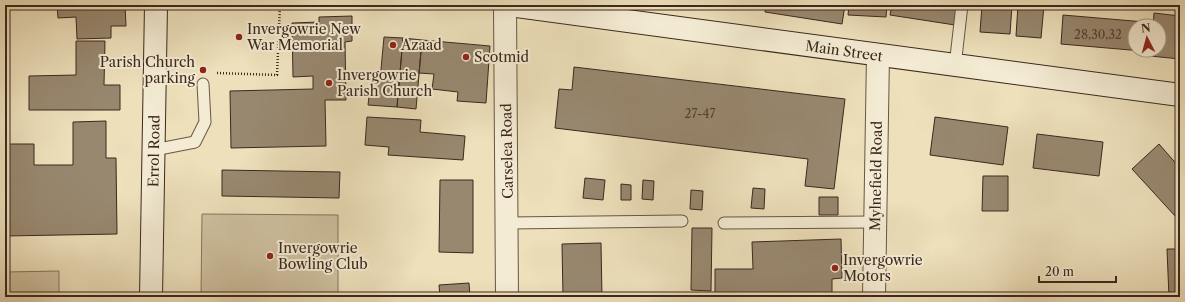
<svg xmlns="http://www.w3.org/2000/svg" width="1185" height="302" font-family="'Libre Caslon Text',serif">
  <rect width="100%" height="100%" fill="#ede0bb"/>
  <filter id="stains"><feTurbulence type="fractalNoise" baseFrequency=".005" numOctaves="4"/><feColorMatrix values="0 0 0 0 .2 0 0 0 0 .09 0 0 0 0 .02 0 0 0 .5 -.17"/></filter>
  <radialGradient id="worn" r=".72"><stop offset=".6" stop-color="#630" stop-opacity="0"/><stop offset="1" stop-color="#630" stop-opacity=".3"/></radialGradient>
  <path fill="#cfc1a0" stroke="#86745f" d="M202,214L338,215V297H201Z
    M59,271V297H5V272Z"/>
  <path fill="#988870" stroke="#3c281e" d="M57,5H125L126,26H111V38L77,39L76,17L58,18Z
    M766,5H845L842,24L765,12Z
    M849,5H887L886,17L848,15Z
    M892,5H957L955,25L890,15Z
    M982,5H1012L1010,34L980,32Z
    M1018,5H1044L1041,38L1016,36Z
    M1154,13L1180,16V59L1150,56L1151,50H1159V26H1153Z
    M1063,15L1145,22V26H1135V50H1143L1142,51L1061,44Z
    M352,16V41L345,42L346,100H325L326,146L231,148L230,91L313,89V76L293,77L292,23L319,22V17Z
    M384,37L403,38L397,107L368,105L371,79L380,80Z
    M403,38L422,40L416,109L397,107Z
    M422,40L490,46L486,103L457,101L458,92L432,89L434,74L419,73Z
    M76,41H105L104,85H120V110H29V76L76,75Z
    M574,67L845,99L834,189L805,186L808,159L555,128L559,89L572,90Z
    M367,117L421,120L420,132L465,136L463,160L388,155L389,147L365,145Z
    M935,117L1008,127L1003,165L930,155Z
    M106,121V158H116L117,234L5,236V144H34V165H73V122Z
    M1037,134L1103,142L1099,176L1033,168Z
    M1159,144L1180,168V213L1176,217L1132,169Z
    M222,170L340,172L339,198L222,196Z
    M983,176H1008V211H982Z
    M585,178L605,180L603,200L583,198Z
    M440,180H473V253L439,252Z
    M643,180L654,181L653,200L642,199Z
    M621,184L631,185V200H621Z
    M753,188L765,189L764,209L751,208Z
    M691,190L703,191L702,210L690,209Z
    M819,197H838V215H819Z
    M692,228H712L711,291L691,290Z
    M841,239L842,278L832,279V297H715V269H753L752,242Z
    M601,243L602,297H563L562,244Z
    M1167,249H1180V297H1169Z
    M469,283L470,297H440L439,285Z"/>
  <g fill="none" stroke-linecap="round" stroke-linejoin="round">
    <g stroke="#685645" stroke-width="13">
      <path id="lane" d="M955,66L962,5
        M154,150L195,142L205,122L203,84
        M508,223L682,221
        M724,223L875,222"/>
    </g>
    <g stroke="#685645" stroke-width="24">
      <path id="street" d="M505,5L507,297
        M874,297L878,55"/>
    </g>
    <g stroke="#3c281e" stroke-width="24">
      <path id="secondary" d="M508,5L1180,95
        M151,297L156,5"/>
    </g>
    <path stroke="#3c281e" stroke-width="2.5" stroke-dasharray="1 2" stroke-linecap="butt" d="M217,73L277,75L280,5"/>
    <use href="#lane" stroke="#f3ebd3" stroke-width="11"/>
    <use href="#street" stroke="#f3ebd3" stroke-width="22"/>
    <use href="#secondary" stroke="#f3ebd3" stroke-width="22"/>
  </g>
  <g fill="#8f2418" stroke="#f3ebd3" stroke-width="1.5">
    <circle cx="239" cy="37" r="4"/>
    <circle cx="393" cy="45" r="4"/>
    <circle cx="466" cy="57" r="4"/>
    <circle cx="203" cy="70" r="4"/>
    <circle cx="329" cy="83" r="4"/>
    <circle cx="270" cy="256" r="4"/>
    <circle cx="835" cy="268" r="4"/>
  </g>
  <g text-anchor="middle" stroke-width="4" stroke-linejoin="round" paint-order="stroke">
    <g font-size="12" fill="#534032">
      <text x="1098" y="39">28,30,32</text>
      <text x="700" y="118">27-47</text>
    </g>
    <g font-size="14" fill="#3c281e" stroke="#f3ebd3" text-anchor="start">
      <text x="247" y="34">Invergowrie New<tspan x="247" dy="16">War Memorial</tspan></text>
      <text x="401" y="50">Azaad</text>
      <text x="474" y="62">Scotmid</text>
      <text x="195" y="67" text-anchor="end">Parish Church<tspan x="195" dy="16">parking</tspan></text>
      <text x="337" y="80">Invergowrie<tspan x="337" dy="16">Parish Church</tspan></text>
      <text x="278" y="253">Invergowrie<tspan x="278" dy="16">Bowling Club</tspan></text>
      <text x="843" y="265">Invergowrie<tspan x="843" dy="16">Motors</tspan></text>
    </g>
    <g font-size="14" fill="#3c281e" stroke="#f3ebd3">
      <text transform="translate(844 51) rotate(8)" y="5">Main Street</text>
      <text transform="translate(154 151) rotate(-89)" y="5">Errol Road</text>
      <text transform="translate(507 151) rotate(-91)" y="5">Carselea Road</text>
      <text transform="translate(876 176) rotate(-89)" y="5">Mylnefield Road</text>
    </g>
  </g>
  <rect width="1185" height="302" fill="none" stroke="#ede0bb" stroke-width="20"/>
  <rect x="6" y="6" width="1173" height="290" fill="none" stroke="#3c281e" stroke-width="2"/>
  <rect x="10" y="10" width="1165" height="282" fill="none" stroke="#3c281e"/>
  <g transform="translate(1147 38) rotate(354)"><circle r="19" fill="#f3ebd3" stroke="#aa9d8b"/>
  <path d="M0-3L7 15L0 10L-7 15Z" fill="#8f2418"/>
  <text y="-6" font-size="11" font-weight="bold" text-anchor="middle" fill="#3c281e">N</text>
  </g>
  <path d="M1039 276v6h77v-6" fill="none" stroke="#3c281e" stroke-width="2"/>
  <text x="1045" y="276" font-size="12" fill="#3c281e" stroke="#f3ebd3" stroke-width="3" paint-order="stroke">20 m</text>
  <rect width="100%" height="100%" filter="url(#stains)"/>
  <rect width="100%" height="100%" fill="url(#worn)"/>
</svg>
